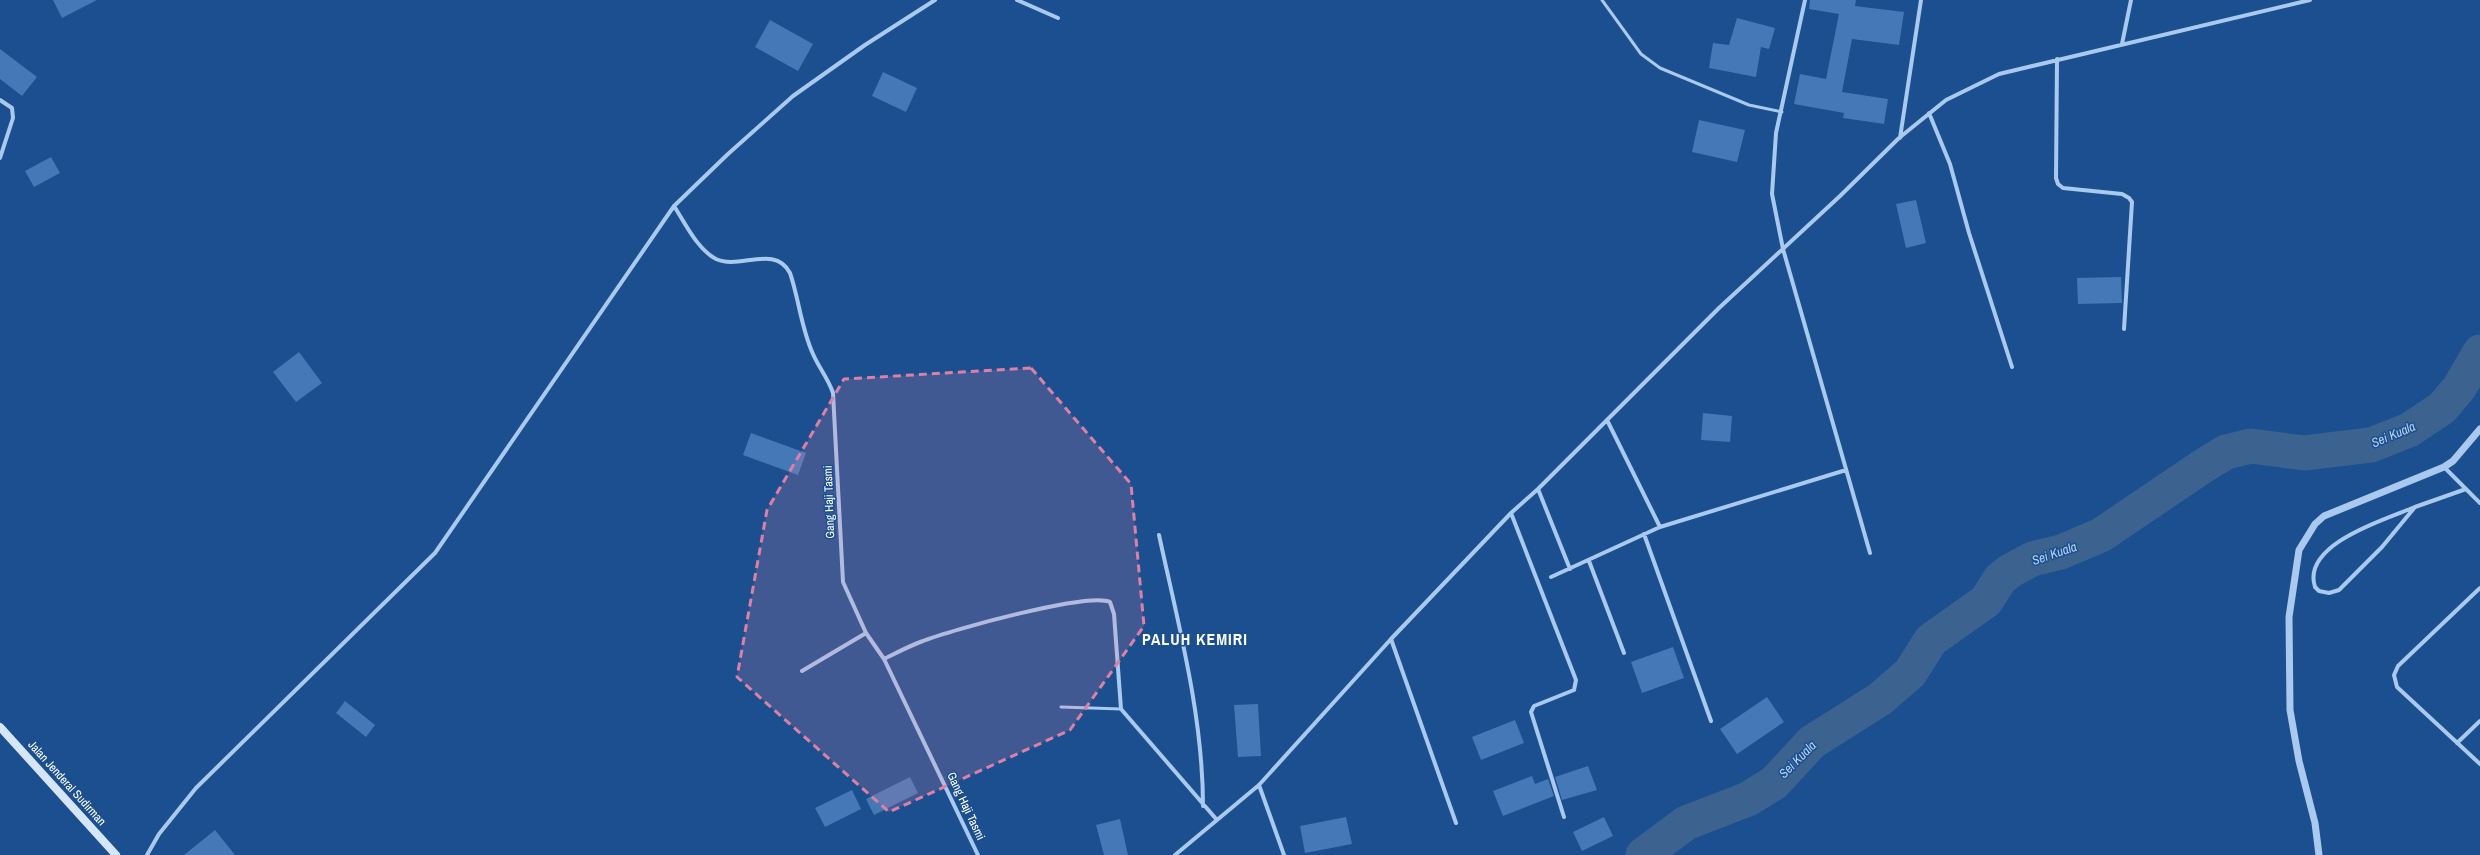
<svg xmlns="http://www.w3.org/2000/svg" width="2480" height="855" font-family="'Archivo Narrow',sans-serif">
  <rect width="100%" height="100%" fill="#1b4f8f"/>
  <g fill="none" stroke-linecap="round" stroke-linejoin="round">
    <path stroke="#3c6290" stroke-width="35" d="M1643,855L1686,823L1748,799L1774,783L1812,742L1880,699L1910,673L1931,640L1986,601L2000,579L2010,571L2032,559L2061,552L2101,535L2203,466L2226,452L2251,446L2304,453L2371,445L2409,430L2442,408L2459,388L2480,352"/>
  </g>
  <path fill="#4478b7" d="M53,0H97L62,18Z
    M1810,0H1856L1855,6L1904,12L1899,45L1852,39L1842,92L1888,99L1884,124L1843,118L1844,113L1794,104L1800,74L1826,79L1839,14L1809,9Z
    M1737,18L1775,28L1769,49L1761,47L1756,77L1709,68L1713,43L1729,45Z
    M770,20L813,44L798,71L755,47Z
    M0,49L37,77L22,96L0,79Z
    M883,72L917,88L906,112L872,96Z
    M1699,120L1745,130L1737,162L1692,152Z
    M51,157L60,173L34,187L25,171Z
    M1916,200L1926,243L1906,248L1896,204Z
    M2121,277L2122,303L2078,304L2077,278Z
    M299,352L322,383L296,402L273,372Z
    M1703,413L1732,416L1730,442L1701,440Z
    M751,433L806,453L798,475L743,455Z
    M1673,647L1684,678L1642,693L1631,662Z
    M1767,697L1784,722L1737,754L1720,729Z
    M345,701L375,725L366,737L336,713Z
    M1258,704L1261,756L1238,757L1234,705Z
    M1515,720L1524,743L1481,760L1472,737Z
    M1588,766L1597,790L1562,800L1555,777Z
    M1532,776L1535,784L1548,779L1554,796L1503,816L1493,791Z
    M910,777L918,793L874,815L866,799Z
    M852,790L861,809L825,827L815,808Z
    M1346,817L1352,844L1305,853L1300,826Z
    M1604,817L1613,836L1582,851L1573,832Z
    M1120,819L1128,855H1104L1096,825Z
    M215,830L235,855H184Z"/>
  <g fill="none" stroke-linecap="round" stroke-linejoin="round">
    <path stroke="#a9c9ee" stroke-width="3" d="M1602,0L1641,54L1660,68L1749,105L1782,112
      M1061,707L1121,709"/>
    <path stroke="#a9c9ee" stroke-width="4" d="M1017,0L1058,18
      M1805,0L1776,133L1772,194L1783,249L1870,553
      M2122,44L2131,0
      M2057,59L2056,178L2058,184L2063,188L2122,194L2129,198L2132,202L2124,329
      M0,100L12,108L13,118L0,158
      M1929,113L1950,164L1969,233L2012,367
      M1900,138L1921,0
      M674,206C685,223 697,249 716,259C739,270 775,244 790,273C799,299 801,328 813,354C819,368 828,378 833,393L843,582L866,633L884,659L978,855
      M1607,420L1660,527
      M2444,467L2480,503
      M1538,489L1570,569
      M2415,507C2386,519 2301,544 2315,587L2319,591L2329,593L2339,590L2382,547L2415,507L2466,489
      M1511,513L1576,680L1574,690L1534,706L1531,712L1564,817
      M1644,534L1711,721
      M1159,535C1178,623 1203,715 1203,806
      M1589,561L1624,653
      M1551,577L1660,527L1846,470
      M2480,588L2398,666L2394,675L2397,687L2480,764
      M1391,639L1456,823
      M884,659C896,653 909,646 923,641C951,630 1088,592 1110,602L1114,614L1121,709L1217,820
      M802,671L866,633
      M2457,743L2480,721
      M1259,785L1284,855
      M147,855L159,834L196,788L435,553L674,206L728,154L793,96L865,45L935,0
      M1175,855L1259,785L1391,639L1511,513L1538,489L1719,308L1840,196L1899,138L1946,100L1999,74L2310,0"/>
    <path stroke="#a9c9ee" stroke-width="7" d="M2319,855L2315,823L2299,761L2290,710L2289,617L2299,550L2315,524L2324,516L2444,467L2453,461L2480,429"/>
    <path stroke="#d6e6fa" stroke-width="8" d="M0,727L116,855"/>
  </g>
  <path fill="#dd80a5" fill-opacity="0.2" stroke="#dd80a5" stroke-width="3" stroke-dasharray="8 5" stroke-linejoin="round" d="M1031,368L1131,484L1144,626L1070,730L889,812L737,677L767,510L844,379Z"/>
  <g text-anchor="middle" stroke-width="3" stroke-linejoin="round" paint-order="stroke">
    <g font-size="12" fill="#fff" stroke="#1b4f8f">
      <text transform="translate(829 502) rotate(-92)" y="4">Gang Haji Tasmi</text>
      <text transform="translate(67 783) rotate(48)" y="4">Jalan Jenderal Sudirman</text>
      <text transform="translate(966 806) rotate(65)" y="4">Gang Haji Tasmi</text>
    </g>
    <g font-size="13" font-style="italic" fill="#b5d3f5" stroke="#1b4f8f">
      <text transform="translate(2393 434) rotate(-23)" y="5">Sei Kuala</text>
      <text transform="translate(2054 553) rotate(-19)" y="5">Sei Kuala</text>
      <text transform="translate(1797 759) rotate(-45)" y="5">Sei Kuala</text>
    </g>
    <g font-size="16" font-weight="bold" letter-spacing="1" fill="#fff" stroke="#1b4f8f">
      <text x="1195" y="645">PALUH KEMIRI</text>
    </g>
  </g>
</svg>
